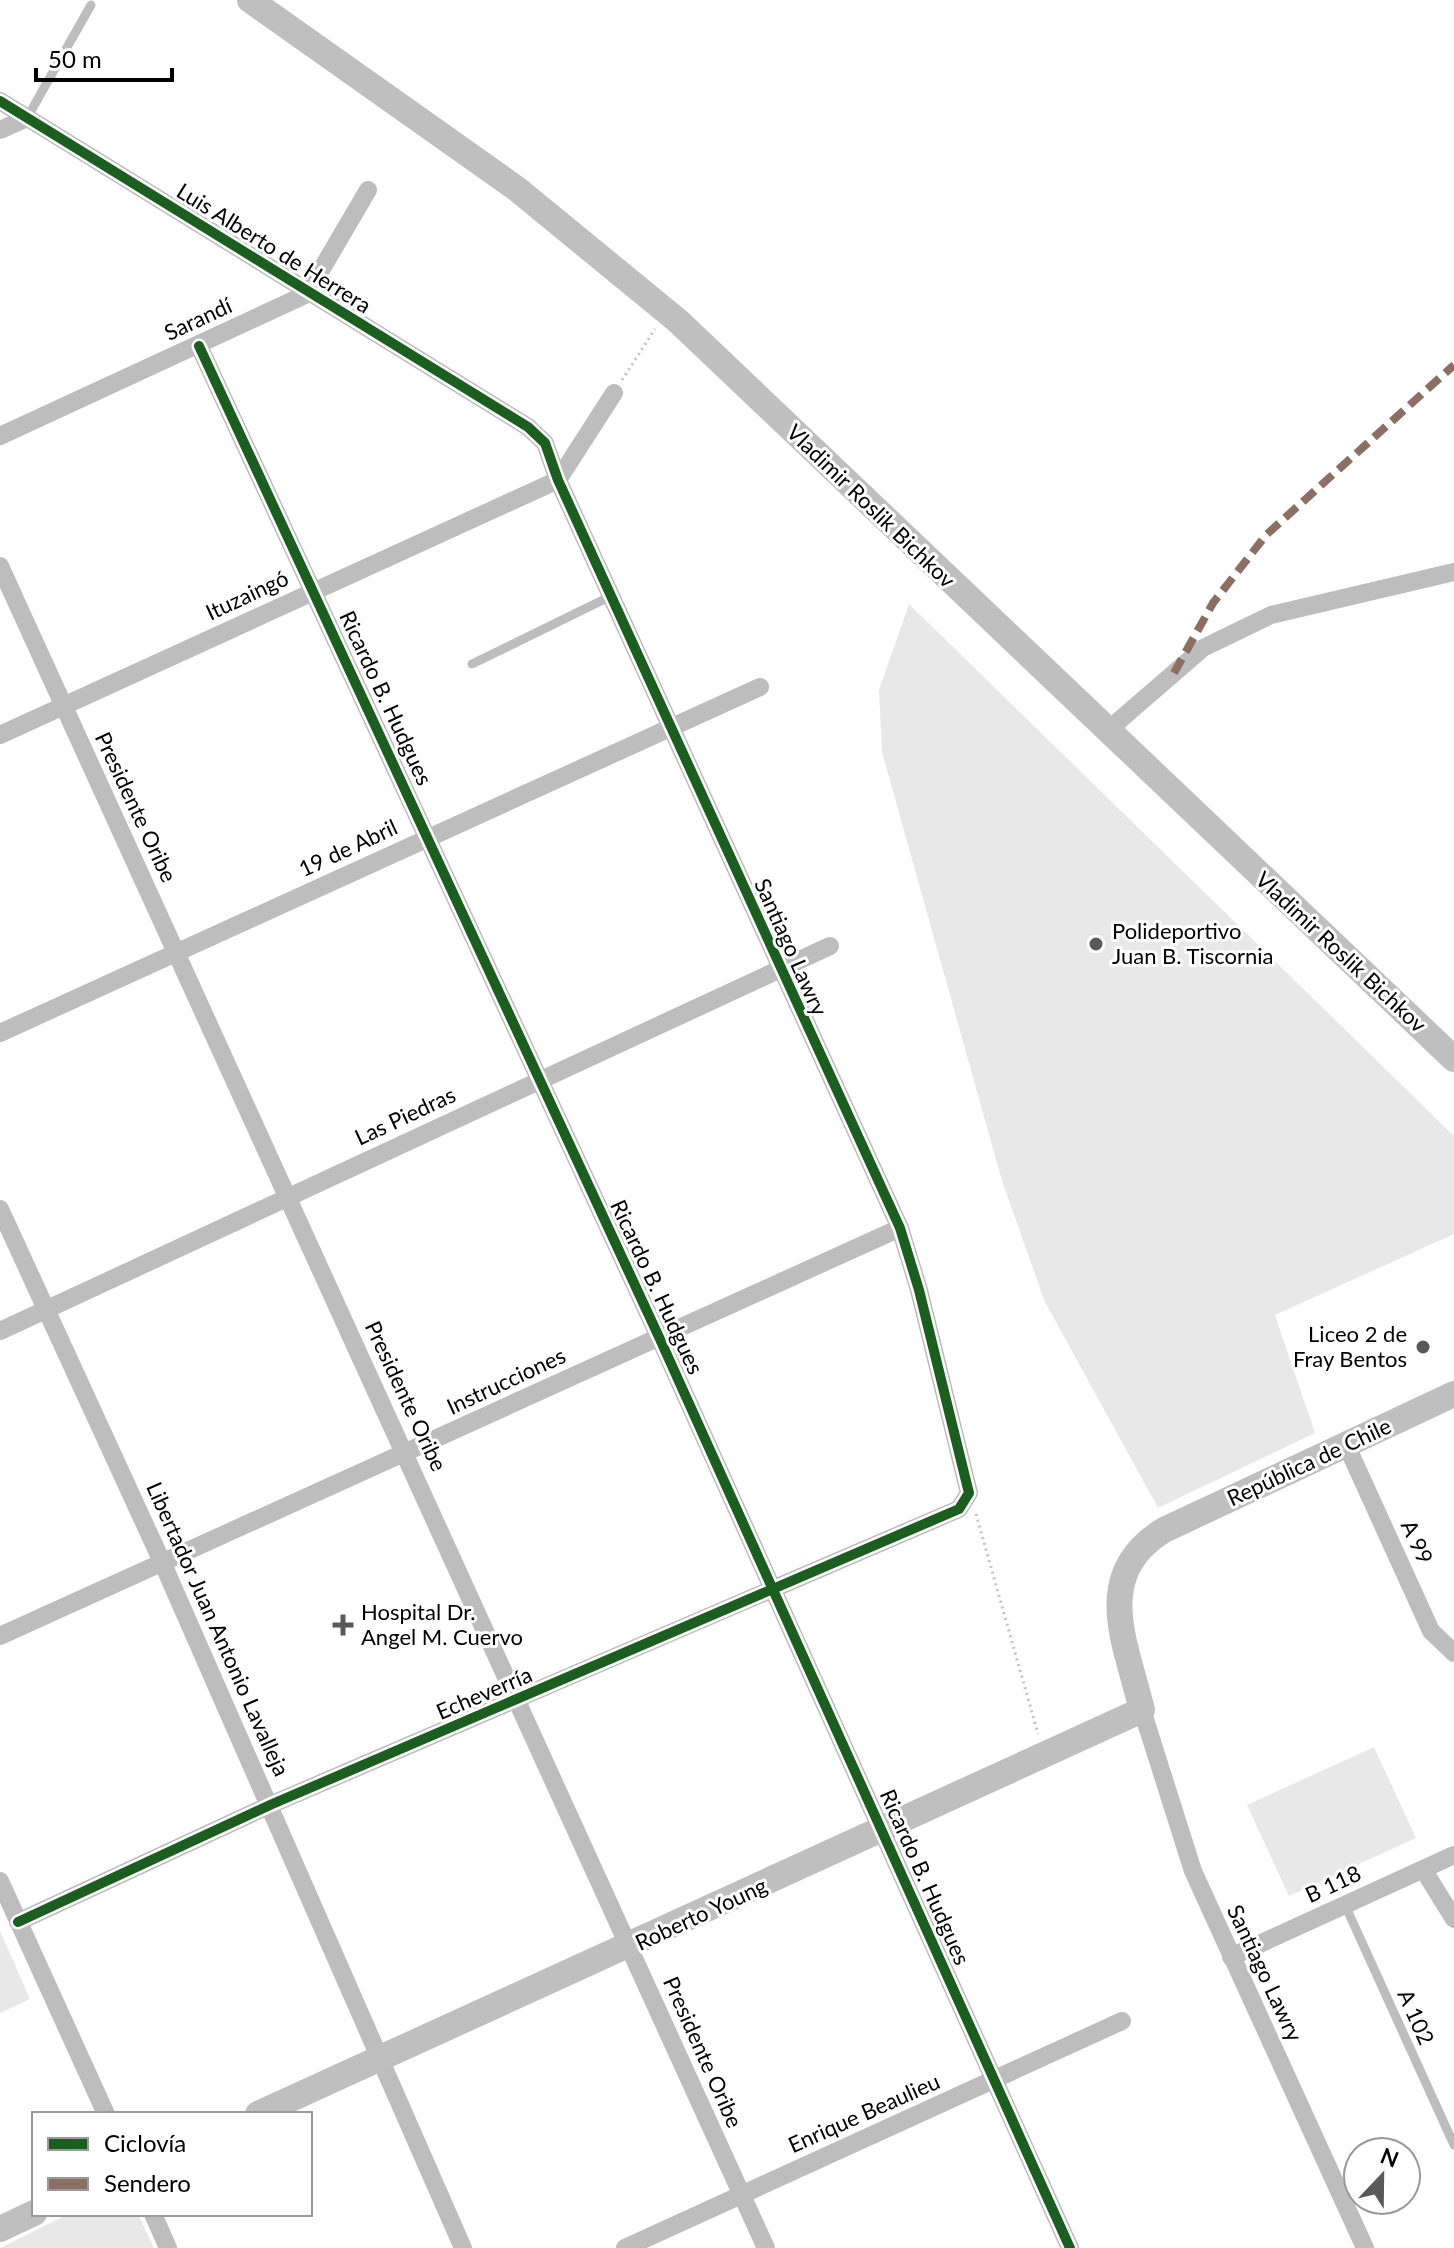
<svg xmlns="http://www.w3.org/2000/svg" width="1454" height="2248" font-family="Lato,sans-serif">
  <rect width="100%" height="100%" fill="#fff"/>
  <path fill="#e8e8e8" d="M909,604L1454,1136V1234L1275,1315L1315,1433L1158,1508L1045,1302L1002,1181L882,752L879,690Z
    M1374,1747L1416,1838L1289,1896L1247,1805Z
    M0,1931L30,1999L0,2013Z
    M68,2214H138L154,2248H0Z"/>
  <g fill="none" stroke-linecap="round" stroke-linejoin="round">
    <path stroke="#c2c2c2" stroke-width="3" stroke-dasharray="2 4" stroke-linecap="butt" d="M622,380L655,329
      M976,1514L1038,1734"/>
    <path stroke="#bdbdbd" stroke-width="9" d="M27,118L91,5
      M472,664L611,596
      M1345,1905L1454,2145"/>
    <path stroke="#bdbdbd" stroke-width="18" d="M0,101L528,427L545,443L558,480L900,1228L919,1290L969,1493L959,1509L270,1805L18,1922
      M0,130L27,118
      M199,346L659,1337L1070,2248
      M0,436L307,294L368,190
      M0,566L766,2248
      M1107,731L1203,648L1271,615L1454,572
      M0,735L558,480L614,393
      M0,1033L760,687
      M0,1209L163,1564L463,2248
      M0,1331L830,946
      M1346,1444L1431,1631L1454,1653
      M0,1636L900,1228
      M1142,1710L1193,1871L1365,2248
      M1423,1869L1454,1919
      M0,1881L106,2114
      M1231,1957L1454,1855
      M153,2214L168,2248
      M625,2248L1122,2021"/>
    <path stroke="#bfbfbf" stroke-width="26" d="M250,0L517,189L678,321L1454,1059
      M258,2114L1142,1710C1126,1643 1091,1575 1164,1530L1454,1394
      M0,2229L34,2213"/>
    <path stroke="#8d6e63" stroke-width="8" stroke-dasharray="16 8" stroke-linecap="butt" d="M1174,673L1213,603L1266,535L1454,365"/>
    <g stroke="#fff" stroke-width="15">
      <path id="cycleway" d="M0,101L528,427L545,443L558,480L900,1228L919,1290L969,1493L959,1509L270,1805L18,1922
        M199,346L659,1337L1070,2248"/>
    </g>
    <use href="#cycleway" stroke="#1b5e20" stroke-width="10"/>
  </g>
  <g fill="#595959" stroke="#fff" stroke-width="3">
    <circle cx="1096" cy="944" r="8"/>
    <circle cx="1423" cy="1347" r="8"/>
    <path d="M339 1613h8v8h8v8h-8v8h-8v-8h-8v-8h8z"/>
  </g>
  <g text-anchor="middle" stroke-width="6" stroke-linejoin="round" paint-order="stroke">
    <g font-size="22" fill="#000" stroke="#fff">
      <text transform="translate(274 248) rotate(32)" y="8">Luis Alberto de Herrera</text>
      <text transform="translate(198 319) rotate(-25)" y="8">Sarandí</text>
      <text transform="translate(871 506) rotate(44)" y="8">Vladimir Roslik Bichkov</text>
      <text transform="translate(247 595) rotate(-25)" y="8">Ituzaingó</text>
      <text transform="translate(386 698) rotate(65)" y="8">Ricardo B. Hudgues</text>
      <text transform="translate(136 807) rotate(65)" y="8">Presidente Oribe</text>
      <text transform="translate(348 848) rotate(-25)" y="8">19 de Abril</text>
      <text transform="translate(791 947) rotate(66)" y="8">Santiago Lawry</text>
      <text transform="translate(1341 952) rotate(43)" y="8">Vladimir Roslik Bichkov</text>
      <text transform="translate(405 1116) rotate(-25)" y="8">Las Piedras</text>
      <text transform="translate(657 1287) rotate(65)" y="8">Ricardo B. Hudgues</text>
      <text transform="translate(506 1381) rotate(-25)" y="8">Instrucciones</text>
      <text transform="translate(406 1396) rotate(65)" y="8">Presidente Oribe</text>
      <text transform="translate(1309 1462) rotate(-25)" y="8">República de Chile</text>
      <text transform="translate(1417 1542) rotate(65)" y="8">A 99</text>
      <text transform="translate(218 1629) rotate(66)" y="8">Libertador Juan Antonio Lavalleja</text>
      <text transform="translate(484 1693) rotate(-23)" y="8">Echeverría</text>
      <text transform="translate(925 1877) rotate(66)" y="8">Ricardo B. Hudgues</text>
      <text transform="translate(1333 1884) rotate(-25)" y="8">B 118</text>
      <text transform="translate(701 1914) rotate(-25)" y="8">Roberto Young</text>
      <text transform="translate(1265 1973) rotate(65)" y="8">Santiago Lawry</text>
      <text transform="translate(1416 2017) rotate(66)" y="8">A 102</text>
      <text transform="translate(703 2052) rotate(66)" y="8">Presidente Oribe</text>
      <text transform="translate(864 2113) rotate(-24)" y="8">Enrique Beaulieu</text>
    </g>
    <g font-size="22" fill="#000" stroke="#fff" text-anchor="start">
      <text x="1112" y="939">Polideportivo<tspan x="1112" dy="25">Juan B. Tiscornia</tspan></text>
      <text x="1407" y="1342" text-anchor="end">Liceo 2 de<tspan x="1407" dy="25">Fray Bentos</tspan></text>
      <text x="361" y="1620">Hospital Dr.<tspan x="361" dy="25">Angel M. Cuervo</tspan></text>
    </g>
  </g>
  <rect x="32" y="2112" width="280" height="104" fill="#ffffff" stroke="#999999" stroke-width="2"/>
  <rect x="48" y="2138" width="40" height="12" fill="#1b5e20" stroke="#999999" stroke-width="2"/>
  <text x="104" y="2152" font-size="24" fill="#000000">Ciclovía</text>
  <rect x="48" y="2178" width="40" height="12" fill="#8d6e63" stroke="#999999" stroke-width="2"/>
  <text x="104" y="2192" font-size="24" fill="#000000">Sendero</text>
  <g transform="translate(1382 2176) rotate(22)"><circle r="38" fill="#ffffff" stroke="#999999" stroke-width="2"/>
  <path d="M0-6L14 30L0 20L-14 30Z" fill="#595959"/>
  <text y="-12" font-size="22" font-weight="bold" text-anchor="middle" fill="#000000">N</text>
  </g>
  <path d="M36 68v12h136v-12" fill="none" stroke="#000000" stroke-width="4"/>
  <text x="48" y="68" font-size="24" fill="#000000" stroke="#ffffff" stroke-width="6" paint-order="stroke">50 m</text>
</svg>
